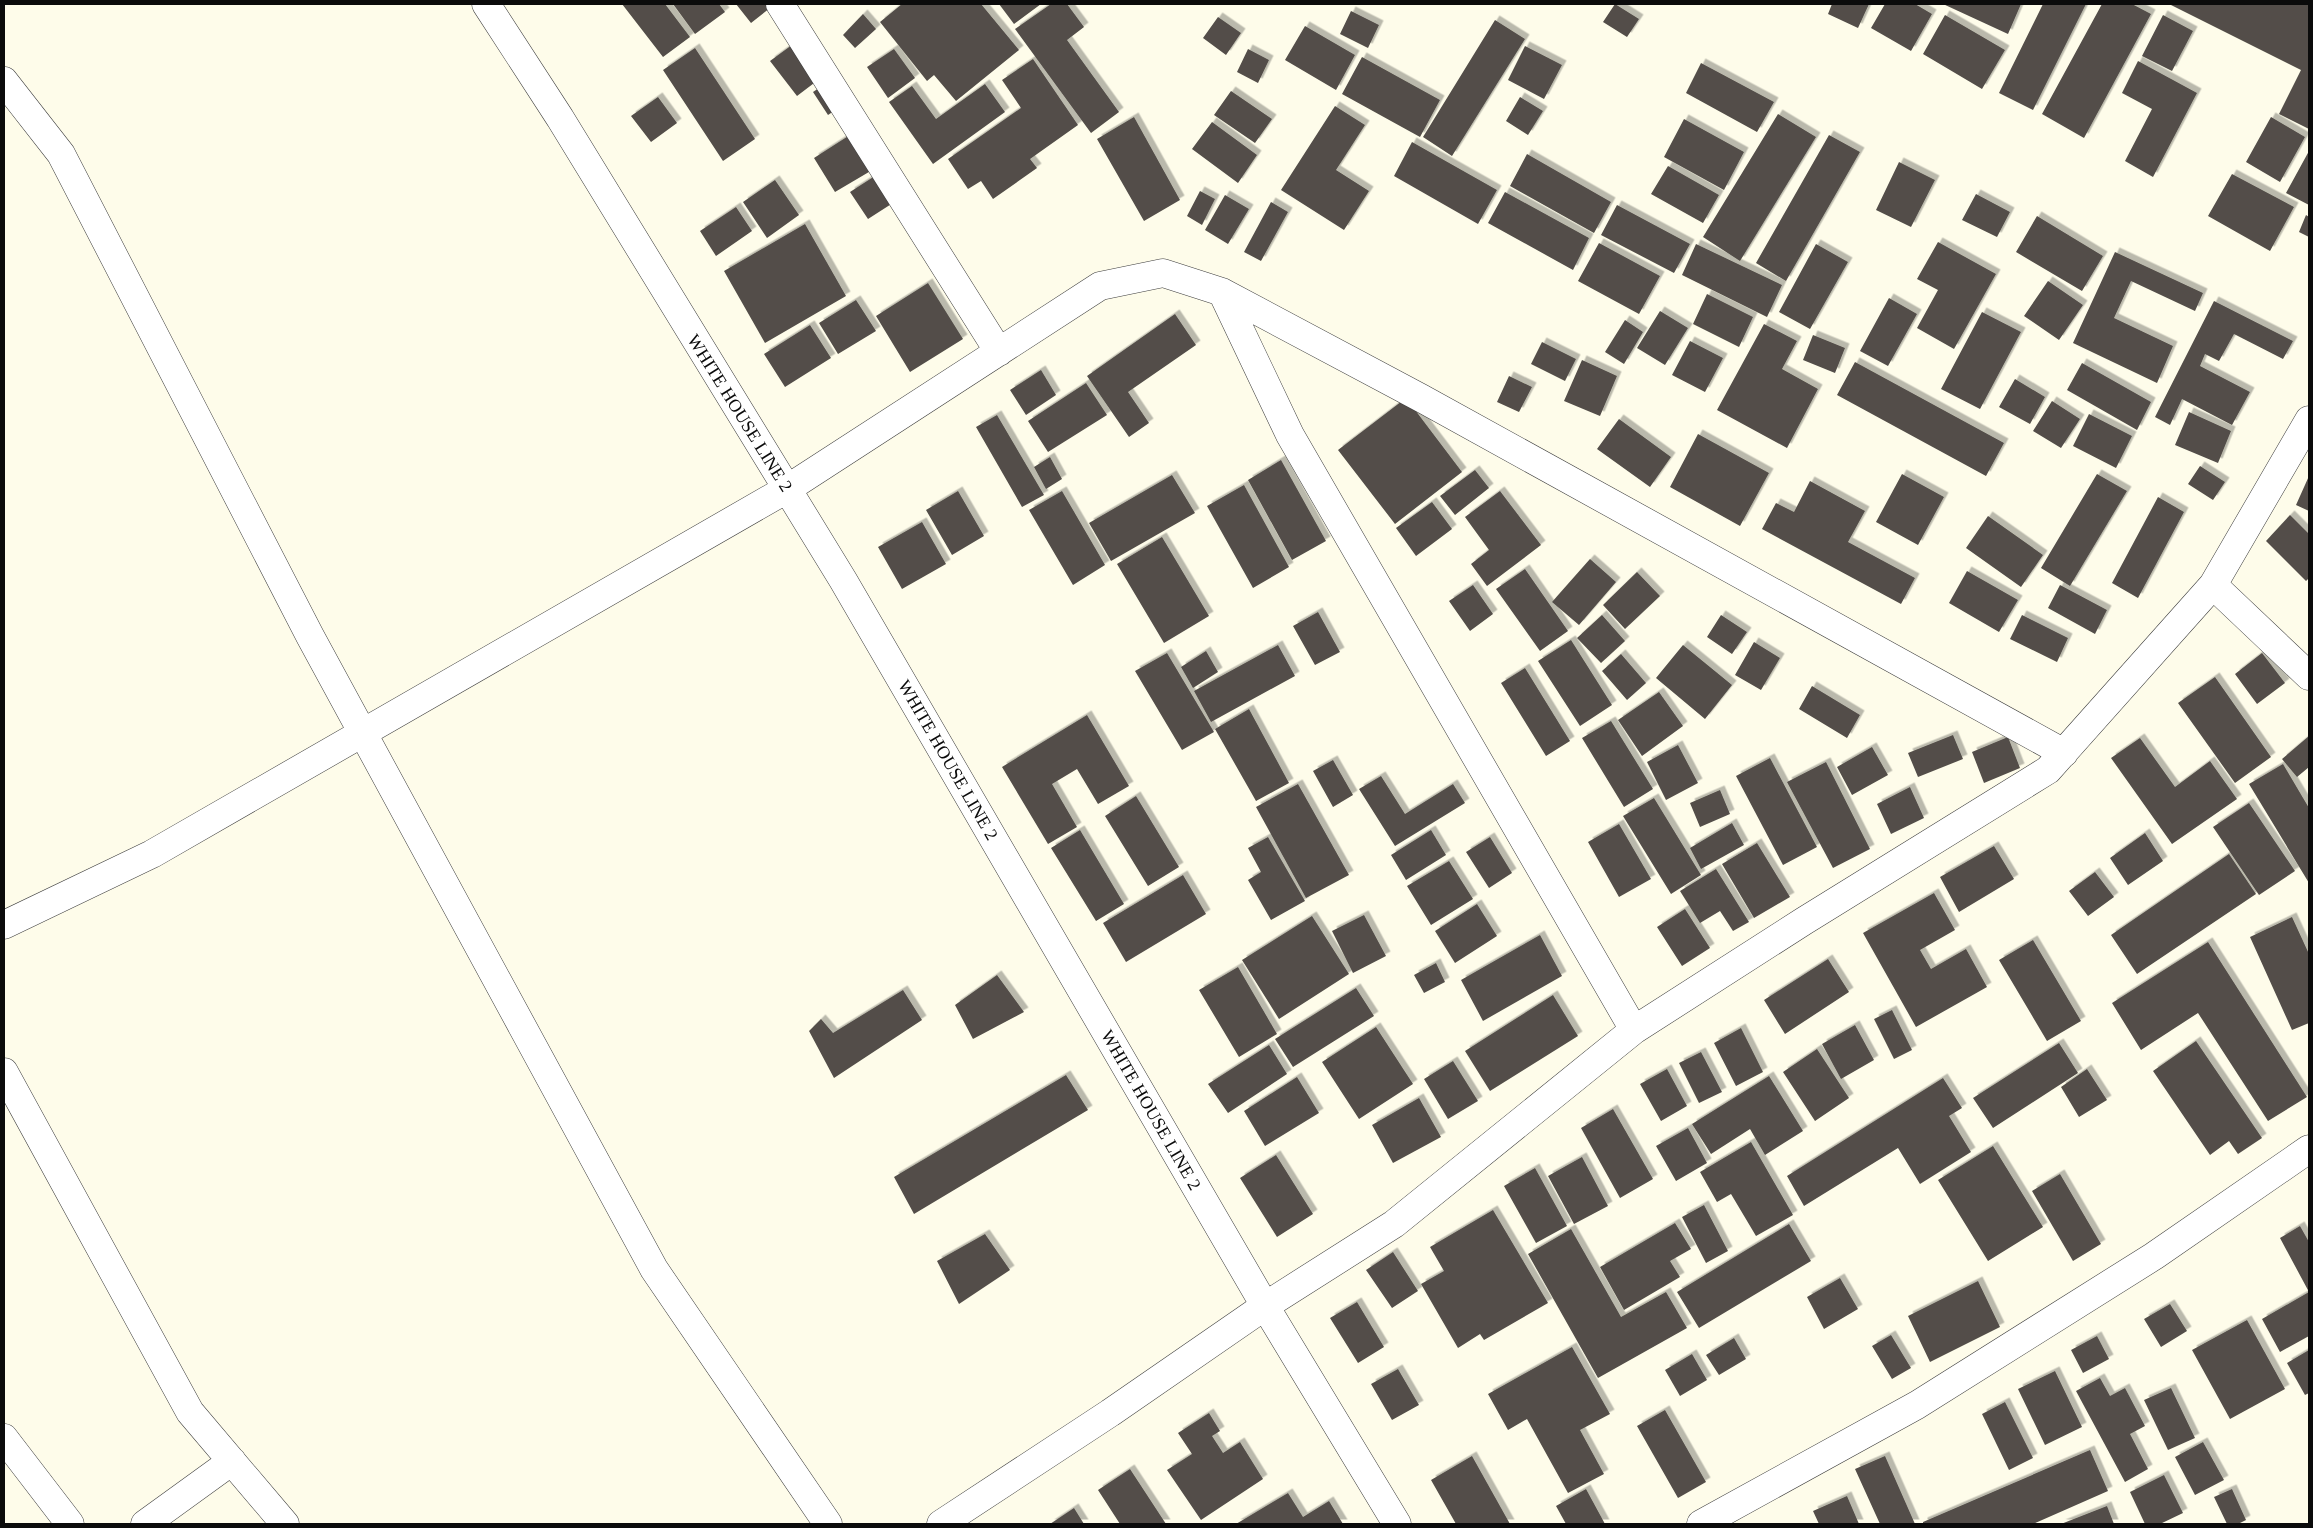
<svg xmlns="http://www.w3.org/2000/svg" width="2313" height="1528" font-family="'Times New Roman',serif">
  <defs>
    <filter id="shadow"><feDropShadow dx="4.5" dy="-4.5" stdDeviation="0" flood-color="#0004"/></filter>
  </defs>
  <rect width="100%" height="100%" fill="#fefcea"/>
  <path fill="#524d48" filter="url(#shadow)" d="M622,4H665L690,37L663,57Z
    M673,4H719L725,12L695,34Z
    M736,4H775L751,23Z
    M902,4H981L1019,50L956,101L934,75L927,81L880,22Z
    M999,4H1041L1014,24Z
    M1051,4H1067L1084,27L1067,40L1119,112L1091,133L1015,29Z
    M1615,4L1639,19L1627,37L1603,22Z
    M1832,4H1869L1858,28L1828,14Z
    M1885,4H1915L1932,14L1911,51L1871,28Z
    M1943,4H2021L2008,34Z
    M2043,4H2086L2033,110L1999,93Z
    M2102,4H2132L2151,14L2084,138L2042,114Z
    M2169,4H2309V129L2279,114L2301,70Z
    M1351,11L1379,25L1368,48L1340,34Z
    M863,14L876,29L855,48L843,35Z
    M1945,15L2005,50L1982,89L1923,54Z
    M2163,15L2193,31L2172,71L2142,56Z
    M1218,17L1241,33L1226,55L1203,38Z
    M1495,20L1525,39L1452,156L1423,137Z
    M1305,26L1355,55L1336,90L1285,60Z
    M796,42L822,77L797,96L770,61Z
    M1525,46L1562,65L1544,99L1508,80Z
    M695,48L755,139L723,161L663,70Z
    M894,49L915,78L888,98L867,67Z
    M1248,49L1269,60L1258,83L1237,72Z
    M1362,57L1440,100L1420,137L1342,94Z
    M1033,59L1078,125L1030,159L1037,168L993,199L981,181L968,189L948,159L1021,108L1002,80Z
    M2138,61L2197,93L2153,177L2125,161L2152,109L2122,93Z
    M1701,63L1774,102L1757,132L1686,93Z
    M825,84L840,107L828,115L813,92Z
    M985,84L1005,112L933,164L889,102L912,86L936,119Z
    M1231,91L1272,119L1255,143L1214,115Z
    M658,97L677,123L651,142L631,116Z
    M1520,97L1543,111L1528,135L1506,121Z
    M1335,106L1365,125L1336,170L1369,191L1344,230L1281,190Z
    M1778,114L1816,137L1740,261L1703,237Z
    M1134,117L1180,200L1144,221L1097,139Z
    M2271,117L2305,137L2280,182L2246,162Z
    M1684,119L1744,152L1724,190L1664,157Z
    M1212,122L1257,155L1238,183L1192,149Z
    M853,133L874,169L835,192L814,158Z
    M1829,135L1860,152L1786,281L1756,263Z
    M1412,142L1497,190L1478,224L1394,176Z
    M2309,151V205L2286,193Z
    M1527,154L1611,202L1594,233L1510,186Z
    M1899,162L1935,180L1911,227L1876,210Z
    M1668,166L1719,195L1703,223L1651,194Z
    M878,174L896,201L868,219L850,192Z
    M2232,174L2294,207L2270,251L2208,216Z
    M775,180L799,215L767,238L743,202Z
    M1200,191L1215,199L1202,225L1187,216Z
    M1505,192L1589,238L1573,270L1488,223Z
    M1976,194L2010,212L1997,237L1962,220Z
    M1225,195L1249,209L1228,244L1205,230Z
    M1271,202L1288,212L1261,261L1244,252Z
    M1617,205L1690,244L1674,273L1601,235Z
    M736,207L752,231L716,256L700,231Z
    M2306,215L2309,217V237L2299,232Z
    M2037,216L2103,256L2082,291L2016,252Z
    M805,224L846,296L765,343L724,271Z
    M1938,242L1996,274L1954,349L1917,328L1938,290L1917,279Z
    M1599,243L1660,276L1639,314L1578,281Z
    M1696,244L1782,285L1767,317L1682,275Z
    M1816,244L1848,262L1810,329L1779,312Z
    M2115,252L2203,293L2195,311L2131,281L2114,318L2173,346L2157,383L2073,343Z
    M2048,281L2083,305L2059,340L2024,316Z
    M928,283L963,339L910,372L876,316Z
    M1707,294L1753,317L1739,347L1693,324Z
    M1889,298L1917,314L1888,366L1860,351Z
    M856,300L876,331L838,354L819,323Z
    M2214,301L2293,341L2283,359L2234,334L2219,361L2205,354L2200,366L2250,392L2232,425L2182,399L2170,425L2155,417Z
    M1660,311L1688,328L1665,365L1637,348Z
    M1982,312L2021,332L1980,409L1941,389Z
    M1175,314L1196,345L1128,392L1149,423L1129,437L1087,376Z
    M1625,320L1643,332L1624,364L1605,352Z
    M1764,324L1797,341L1782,369L1818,389L1787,448L1717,410Z
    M810,325L831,358L785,387L764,354Z
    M1813,335L1845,348L1835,373L1803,360Z
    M1690,341L1723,358L1705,392L1672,375Z
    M1542,342L1576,359L1565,381L1531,364Z
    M1582,360L1617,376L1600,416L1564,401Z
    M1855,362L2004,443L1986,476L1837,395Z
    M2082,363L2151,402L2137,430L2067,390Z
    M1041,370L1056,395L1026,415L1010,390Z
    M1509,376L1532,387L1519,412L1497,402Z
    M2015,379L2045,397L2030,424L1999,407Z
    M1086,383L1107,415L1048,452L1028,421Z
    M1406,398L1462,472L1395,524L1338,450Z
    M2052,401L2080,419L2061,448L2033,431Z
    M2189,412L2231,431L2218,463L2175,445Z
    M2089,414L2132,436L2116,468L2073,446Z
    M997,415L1044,495L1022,507L976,427Z
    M1619,419L1671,457L1650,487L1597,449Z
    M1698,434L1769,473L1740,526L1670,487Z
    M1050,457L1062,479L1046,489L1034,467Z
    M1281,460L1326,541L1292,560L1248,480Z
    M2200,466L2225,482L2213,500L2188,484Z
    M1475,470L1489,488L1455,515L1440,496Z
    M1902,474L1944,497L1918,545L1876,522Z
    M2097,474L2127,491L2070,586L2041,568Z
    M1172,475L1195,513L1111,561L1089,523Z
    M2309,476V511L2296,505Z
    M1810,481L1865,511L1848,542L1915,578L1901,604L1762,529L1776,503L1794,512Z
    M1244,485L1289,567L1253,588L1207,506Z
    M958,491L984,536L952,555L926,510Z
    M1062,491L1105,565L1073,585L1029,510Z
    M1500,491L1541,545L1487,586L1471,564L1489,550L1465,517Z
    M2158,497L2184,512L2138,598L2112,583Z
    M1432,502L1452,529L1416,556L1396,528Z
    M2290,515L2309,534V578L2306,581L2266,541Z
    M1988,516L2043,555L2021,587L1966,548Z
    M922,522L946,564L902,589L878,547Z
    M1162,537L1209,616L1164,643L1117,564Z
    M1590,559L1616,582L1579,625L1552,602Z
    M1525,569L1568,631L1540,651L1496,589Z
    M1967,571L2018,600L1999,632L1949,603Z
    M1637,572L1660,596L1625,629L1603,605Z
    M1473,585L1493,614L1470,631L1449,601Z
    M2060,585L2107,610L2095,634L2048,608Z
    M1318,612L1340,652L1315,665L1293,626Z
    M1602,615L1625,641L1601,663L1577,638Z
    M1721,615L1747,632L1732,654L1707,637Z
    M2022,615L2068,638L2057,662L2010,639Z
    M1571,640L1612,705L1580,726L1538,661Z
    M1754,642L1780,658L1761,690L1735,675Z
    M1278,645L1295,676L1211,722L1194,691Z
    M1683,645L1732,685L1705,719L1656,678Z
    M1206,651L1218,672L1193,688L1181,667Z
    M1167,653L1214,732L1182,750L1135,671Z
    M2262,653L2285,683L2257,704L2235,674Z
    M1621,654L1646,683L1627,700L1602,671Z
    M1525,668L1570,741L1546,756L1501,683Z
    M2215,677L2271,757L2235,783L2178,703Z
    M1812,686L1860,715L1847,738L1799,709Z
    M1659,692L1683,726L1642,756L1618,720Z
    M1249,709L1289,783L1256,801L1215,729Z
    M1087,715L1129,786L1098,804L1077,769L1052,784L1077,827L1048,844L1002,767Z
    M1611,721L1653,789L1624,807L1582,738Z
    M1953,735L1963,759L1918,777L1908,753Z
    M2309,736V767L2297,777L2282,759Z
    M2008,737L2020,768L1984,783L1972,752Z
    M2140,738L2175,787L2210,761L2237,799L2172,844L2111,758Z
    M1678,745L1698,783L1666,800L1647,762Z
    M1872,747L1888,775L1852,795L1837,767Z
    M1770,758L1817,847L1783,865L1736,776Z
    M1333,760L1353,795L1333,807L1313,771Z
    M1826,762L1870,849L1833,868L1787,782Z
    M2283,764L2309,808V883L2249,784Z
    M1381,776L1405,814L1453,784L1465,803L1395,846L1359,789Z
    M1298,784L1349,875L1306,898L1256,807Z
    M1910,787L1924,818L1891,834L1877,804Z
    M1720,790L1730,814L1700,827L1690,803Z
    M1136,796L1179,867L1148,886L1105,816Z
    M1654,798L1701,875L1671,894L1623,816Z
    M2249,803L2295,871L2259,895L2213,827Z
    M1732,823L1744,845L1701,869L1690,848Z
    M1619,824L1651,879L1619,897L1588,842Z
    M1080,830L1124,904L1096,921L1051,848Z
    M1431,830L1446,855L1406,880L1391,855Z
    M2145,833L2163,861L2128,885L2110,858Z
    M1268,837L1305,901L1271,920L1248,880L1261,872L1248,848Z
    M1490,837L1512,873L1489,888L1466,852Z
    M1757,843L1790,897L1754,918L1722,864Z
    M1994,846L2014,879L1959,912L1940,877Z
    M2229,854L2256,894L2137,974L2111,935Z
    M1449,861L1473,899L1431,925L1407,886Z
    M1716,869L1749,922L1733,931L1720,911L1700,923L1680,891Z
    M2095,872L2114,897L2088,916L2069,891Z
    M1183,875L1206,914L1126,962L1103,923Z
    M1934,893L1955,930L1920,950L1931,969L1966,949L1987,987L1916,1027L1863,933Z
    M1477,904L1497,936L1455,963L1435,931Z
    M1685,909L1710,948L1682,966L1657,927Z
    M1364,915L1386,956L1353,973L1332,931Z
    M1312,916L1349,974L1279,1019L1242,960Z
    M2292,917L2309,954V1023L2292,1030L2250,937Z
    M1540,935L1562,976L1483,1021L1461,980Z
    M2033,940L2081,1021L2047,1041L1999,960Z
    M2208,942L2307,1097L2268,1121L2198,1013L2141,1050L2112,1003Z
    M1828,959L1849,992L1785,1034L1764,1000Z
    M1436,963L1445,982L1424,993L1414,975Z
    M1238,967L1277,1034L1239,1057L1199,990Z
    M997,975L1024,1012L973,1039L955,1005Z
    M1356,988L1374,1016L1293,1067L1275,1039Z
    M903,990L922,1020L834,1078L809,1031L821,1019L833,1033Z
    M1553,995L1578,1036L1490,1091L1465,1051Z
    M1892,1010L1912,1050L1894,1059L1874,1019Z
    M1855,1025L1874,1060L1841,1079L1822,1044Z
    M1376,1027L1413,1084L1359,1119L1322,1062Z
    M1741,1028L1763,1072L1736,1086L1714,1043Z
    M2196,1041L2262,1138L2238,1154L2229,1141L2210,1155L2153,1071Z
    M2059,1043L2078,1073L1993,1128L1973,1098Z
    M1269,1045L1287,1074L1228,1113L1208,1084Z
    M1817,1049L1849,1098L1815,1121L1783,1072Z
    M1701,1052L1722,1092L1699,1103L1679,1063Z
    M1453,1061L1478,1101L1448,1119L1424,1079Z
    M1667,1069L1687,1106L1661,1121L1640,1084Z
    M2087,1069L2107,1100L2079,1117L2061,1087Z
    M1066,1075L1088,1110L914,1214L894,1177Z
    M1769,1076L1803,1131L1765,1155L1750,1129L1711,1154L1692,1124Z
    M1297,1077L1319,1113L1265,1146L1244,1111Z
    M1943,1078L1962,1108L1949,1116L1971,1152L1920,1184L1898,1148L1804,1206L1787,1176Z
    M1419,1098L1441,1137L1393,1163L1372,1125Z
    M1613,1109L1653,1179L1620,1198L1581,1128Z
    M1688,1128L1707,1163L1676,1181L1656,1146Z
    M1751,1142L1793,1215L1756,1236L1731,1194L1717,1202L1700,1172Z
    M1993,1146L2043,1227L1988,1261L1938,1180Z
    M1276,1155L1313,1214L1277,1237L1240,1178Z
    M1582,1157L1608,1206L1574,1224L1548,1176Z
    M1535,1168L1567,1226L1536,1243L1504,1186Z
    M2060,1174L2101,1244L2073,1261L2032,1191Z
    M1704,1205L1728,1251L1706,1263L1682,1217Z
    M1493,1210L1548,1303L1484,1340L1480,1334L1458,1348L1421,1284L1444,1271L1430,1247Z
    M1675,1223L1691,1249L1670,1261L1680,1277L1624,1310L1600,1267Z
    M1789,1224L1811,1261L1699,1328L1677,1292Z
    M2300,1226L2309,1242V1292L2280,1238Z
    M1571,1229L1621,1317L1666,1292L1687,1328L1598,1378L1528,1254Z
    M985,1234L1010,1270L959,1304L937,1261Z
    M1393,1252L1418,1291L1392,1308L1366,1270Z
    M1840,1278L1858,1309L1824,1329L1807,1297Z
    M1978,1281L2000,1327L1930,1362L1908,1316Z
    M2309,1292V1336L2280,1352L2262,1319Z
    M1357,1302L1384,1347L1358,1363L1330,1318Z
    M2170,1304L2187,1331L2161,1347L2144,1319Z
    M2247,1320L2285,1389L2230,1419L2192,1350Z
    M1891,1335L1911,1368L1892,1379L1872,1346Z
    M2097,1336L2109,1359L2083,1373L2071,1350Z
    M1734,1338L1746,1359L1719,1375L1706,1355Z
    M1572,1347L1610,1414L1580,1430L1604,1474L1568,1493L1527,1419L1508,1430L1488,1394Z
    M2309,1350V1393L2305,1395L2287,1363Z
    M1692,1354L1707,1380L1680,1396L1665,1370Z
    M1398,1369L1419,1405L1392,1420L1371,1384Z
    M2055,1371L2082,1427L2045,1445L2018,1389Z
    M2100,1378L2110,1396L2125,1388L2145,1426L2130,1434L2148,1469L2125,1482L2076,1391Z
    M2171,1388L2195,1438L2168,1450L2144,1400Z
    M2005,1402L2033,1458L2009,1470L1982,1414Z
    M1665,1410L1706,1482L1678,1498L1637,1426Z
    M1209,1413L1220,1431L1212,1436L1223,1453L1240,1442L1263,1479L1201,1520L1167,1470L1192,1454L1178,1433Z
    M2203,1442L2224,1480L2195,1495L2175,1457Z
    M2090,1450L2108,1491L2033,1524H1923V1522Z
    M1472,1456L1510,1524H1456L1431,1480Z
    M1885,1456L1915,1524H1880L1855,1469Z
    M1130,1469L1166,1524H1120L1098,1490Z
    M2164,1475L2183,1513L2160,1524H2145L2130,1492Z
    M1586,1489L1605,1524H1566L1556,1506Z
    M2232,1489L2246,1520L2238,1524H2227L2214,1497Z
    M1288,1493L1303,1517L1329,1501L1343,1524H1236Z
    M1847,1496L1859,1524H1819L1813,1511Z
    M2107,1506L2114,1524H2061Z
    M1074,1508L1084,1524H1050Z"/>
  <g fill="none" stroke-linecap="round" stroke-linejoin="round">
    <g stroke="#3e3e3e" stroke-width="29">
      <path id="street" d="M486,4L560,118L843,580L1265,1306L1397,1524
        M780,4L999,352
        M4,81L61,154L310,636L654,1269L828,1524
        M1222,292L1290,435L1634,1030
        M2213,585L2309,676
        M4,925L152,854L787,489L1100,286L1163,273L1222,292L1421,398L2064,753
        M4,1072L190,1412L285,1524
        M4,1438L70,1524
        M145,1524L232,1461
        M941,1524L1110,1413L1265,1306L1394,1224L1634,1030L1804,921L2048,770L2213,585L2309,420
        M1701,1524L1917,1405L2154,1256L2309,1149"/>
    </g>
    <use href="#street" stroke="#fff" stroke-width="28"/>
  </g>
  <g text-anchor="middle" stroke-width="5" stroke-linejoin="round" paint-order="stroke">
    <g font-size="18" fill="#0b0b0b" stroke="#fff">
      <text transform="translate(740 413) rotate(58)" y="6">WHITE HOUSE LINE 2</text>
      <text transform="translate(948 760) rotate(60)" y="6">WHITE HOUSE LINE 2</text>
      <text transform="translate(1151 1110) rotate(60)" y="6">WHITE HOUSE LINE 2</text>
    </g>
  </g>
  <rect width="2313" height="1528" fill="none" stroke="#0b0b0b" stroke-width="10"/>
</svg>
